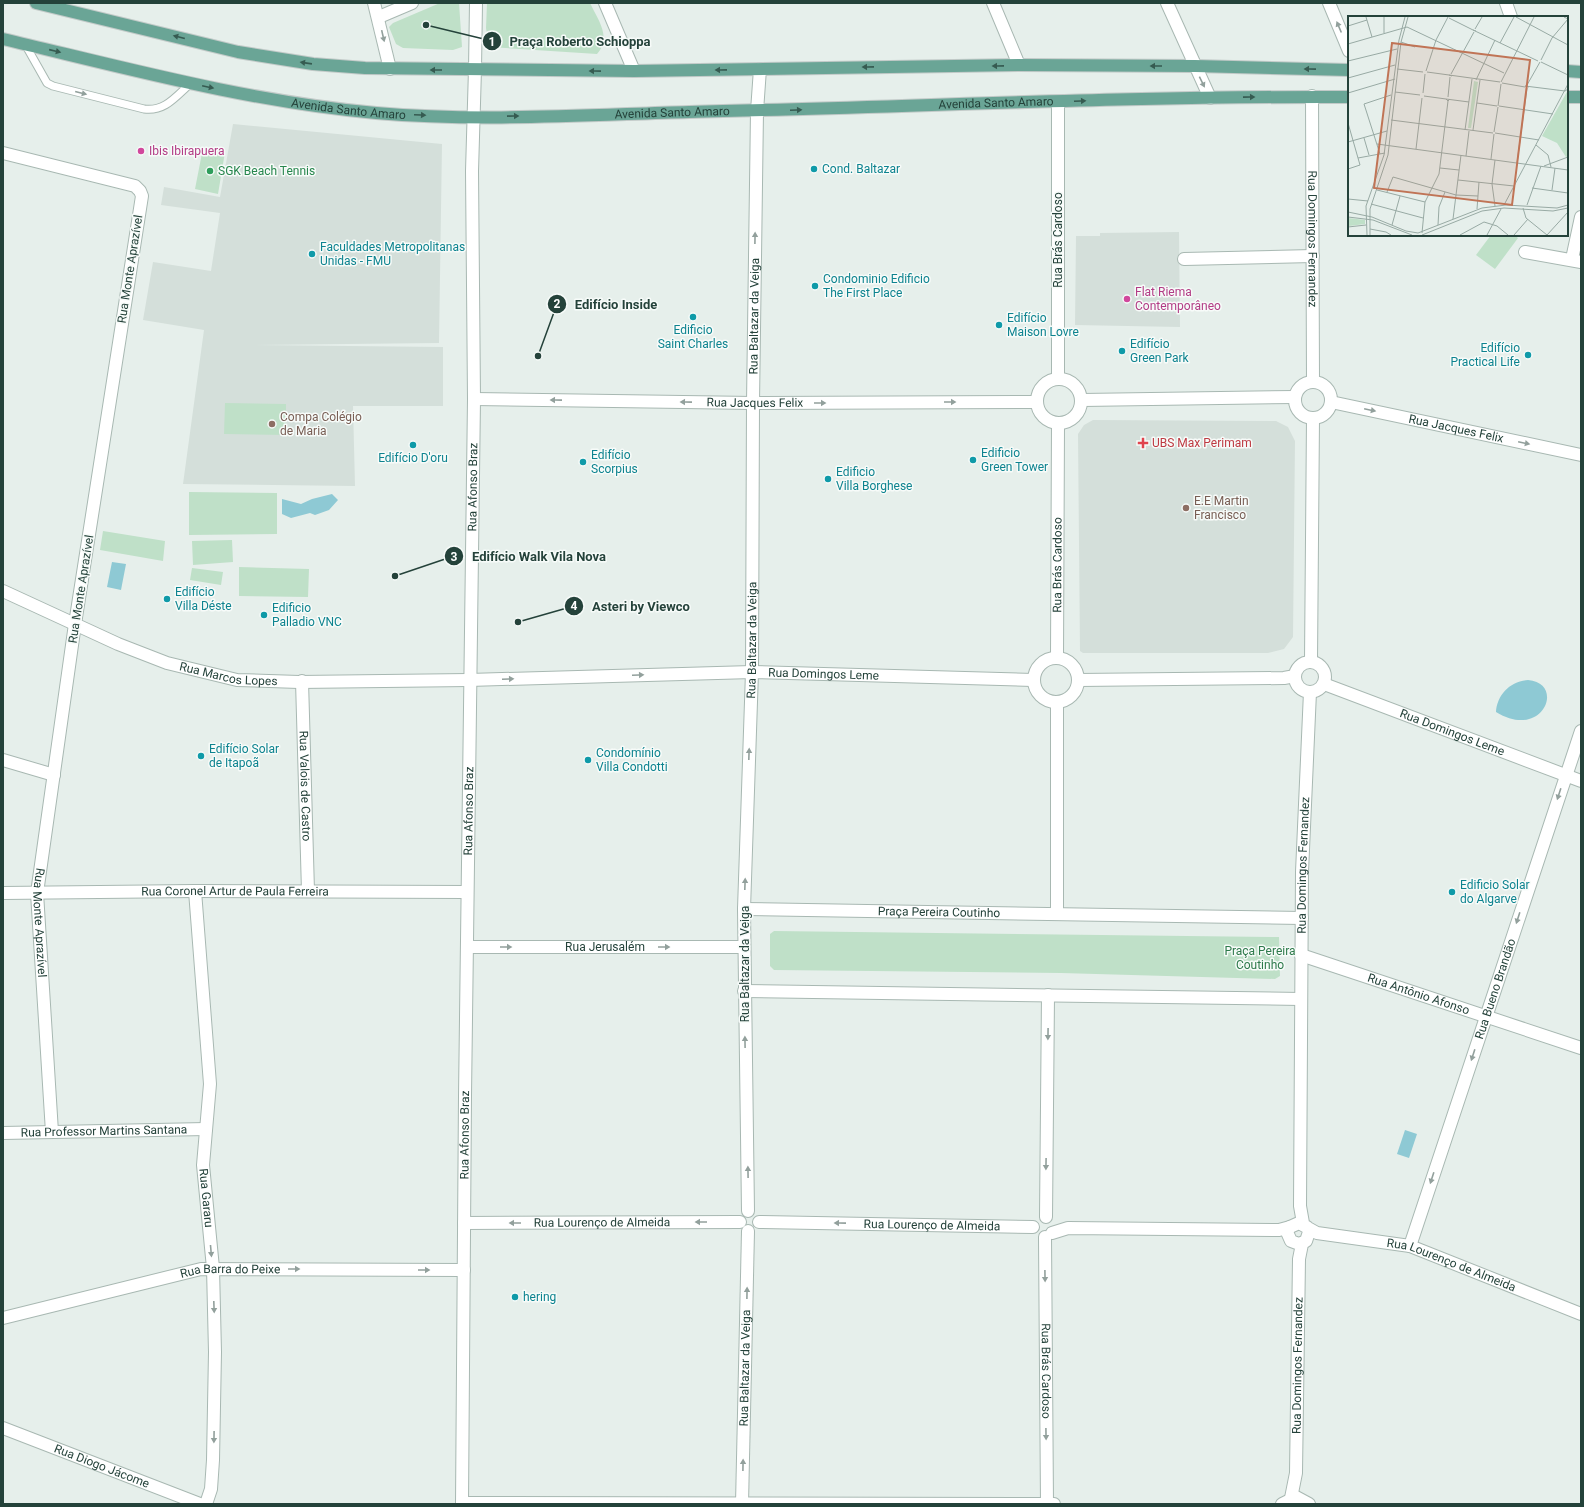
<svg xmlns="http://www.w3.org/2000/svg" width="1584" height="1507" font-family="Roboto,sans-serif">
  <rect width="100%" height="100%" fill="#e6efeb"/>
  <path fill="#d4dfda" d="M233,124L442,144L439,343L255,345L443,347V406H353L355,486L183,484L204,330L143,320L153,262L211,271L220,213L161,205L164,187L220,197Z
    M1179,232L1180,327L1075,325L1076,236H1100V233Z
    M1093,420L1276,421L1288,427L1295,441L1293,637L1284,649L1268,653H1083L1080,651L1078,434L1084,425Z"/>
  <path fill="#bfe0c8" d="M440,3H459L462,47L453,50L403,48L396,44L389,27L393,23Z
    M487,3H590C598,20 612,37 597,54L489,47L486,28Z
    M203,148L225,152L218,194L195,189Z
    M1491,235H1514L1518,238L1495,269L1476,255Z
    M225,403L286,404V435L224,434Z
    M189,492L277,493V534L189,535Z
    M103,531L165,541L163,561L100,550Z
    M232,540L233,562L193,565L192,541Z
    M239,567L309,569L308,597L239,596Z
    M192,568L223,572L221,585L190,580Z
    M774,931L1279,937L1280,976L1275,979L1061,973L774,970L770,966V934Z"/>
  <path fill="#8ec9d4" d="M332,494L338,500L329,510L315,515L310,513L291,518L282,514V499L301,504L312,499Z
    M112,562L126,564L121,590L107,587Z
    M1528,680C1566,683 1543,741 1496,712C1497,695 1510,681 1528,680Z
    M1405,1130L1417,1134L1409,1158L1397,1154Z"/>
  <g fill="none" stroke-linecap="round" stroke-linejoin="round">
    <g stroke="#a8b8b2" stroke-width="9">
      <path id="service" d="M25,44L47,83L53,86L144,109C165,112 176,96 191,83"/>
    </g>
    <g stroke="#a8b8b2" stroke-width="14">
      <g id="minor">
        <path d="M374,3L390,69"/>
        <path d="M605,3L634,71"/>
        <path d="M993,3L1019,65"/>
        <path d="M1167,3L1210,98"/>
        <path d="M1329,3L1349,51"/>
        <path d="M1506,3L1511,17"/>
        <path d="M379,17L412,3"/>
        <path d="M475,69L476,3"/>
        <path id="s1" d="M1312,96L1313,381"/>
        <path id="s2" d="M3,153L135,186L140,191L142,196L75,624L37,893L52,1132"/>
        <path d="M1525,252L1581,262"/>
        <path d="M1184,259L1313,256"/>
        <path d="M1572,259L1581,217"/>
        <circle cx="1059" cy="401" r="22"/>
        <path d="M1058,379V102"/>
        <circle cx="1313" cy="400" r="18"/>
        <path id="s3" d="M474,399L753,403L1037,402"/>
        <path d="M1082,400L1295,397"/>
        <path id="s4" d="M1331,402L1581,455"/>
        <path id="s5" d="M3,591L118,644L167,663L237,680L299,682L469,680L752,672L1033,680"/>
        <path id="s6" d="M1057,657L1058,424"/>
        <circle cx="1056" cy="680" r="22"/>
        <path d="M1311,661L1313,418"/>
        <circle cx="1310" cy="677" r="15"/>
        <path d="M1078,680L1284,678L1295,676"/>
        <path id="s7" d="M302,681L308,891"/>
        <path id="s8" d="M1324,684L1581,781"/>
        <path d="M3,760L54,775"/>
        <path id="s9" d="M195,891L210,1084L203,1165L213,1268L215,1352L213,1460L211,1489L206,1504"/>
        <path id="s10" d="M3,893L195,891L467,892"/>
        <path id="s11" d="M744,909L1302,918"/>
        <path d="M1057,914V703"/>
        <path id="s12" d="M467,947H744"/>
        <path id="s13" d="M1301,955L1581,1048"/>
        <path d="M744,991L1301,999"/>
        <path id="s14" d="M3,1133L206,1129"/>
        <path id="s15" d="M748,1211L744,909L752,672L753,403L757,111L760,69"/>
        <path d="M1046,1217L1048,995"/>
        <path id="s16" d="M759,1222L1033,1227"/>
        <path id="s17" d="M464,1223L740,1222"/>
        <path id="s18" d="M1303,1223L1300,1206L1302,872L1310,692"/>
        <path id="s19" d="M1307,1227L1309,1232L1306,1241L1299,1244L1291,1241L1287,1232L1290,1227L1299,1223L1317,1233L1410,1246L1581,1314"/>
        <path d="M1052,1233L1068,1228L1279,1230L1290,1227"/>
        <path id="s20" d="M1045,1237L1047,1504"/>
        <path id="s21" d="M1410,1246L1581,731"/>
        <path id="s22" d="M3,1318L201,1269L464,1270"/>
        <path id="s23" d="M3,1428L200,1504"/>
        <path id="s24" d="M1291,1498L1296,1473L1299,1259L1302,1244"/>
        <path d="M462,1503L1054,1504"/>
        <path id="s25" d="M742,1504L748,1231"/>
        <path d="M1282,1504L1296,1497L1309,1504"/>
      </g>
    </g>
    <g stroke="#a8b8b2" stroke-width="14">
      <g id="tertiary">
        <path id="s26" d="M462,1504L465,1096L474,399L472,171L475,69"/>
      </g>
    </g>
    <g stroke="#c2cac8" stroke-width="14">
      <g id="primary">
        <path d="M36,3L238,52L313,64L365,68L634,71L1019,65L1195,66L1349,70"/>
        <path id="s27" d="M3,39C126,68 250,102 376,113C480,122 585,115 689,112C909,107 1129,96 1349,97"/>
        <path d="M1567,71L1581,72"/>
        <path d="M1567,97H1581"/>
      </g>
    </g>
    <use href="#service" stroke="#fff" stroke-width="7"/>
    <use href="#minor" stroke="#fff" stroke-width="12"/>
    <use href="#tertiary" stroke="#fff" stroke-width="12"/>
    <use href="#primary" stroke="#6aa596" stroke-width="12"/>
  </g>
  <defs><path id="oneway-solid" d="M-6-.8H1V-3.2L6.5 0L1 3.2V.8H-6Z"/></defs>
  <g fill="#92a09c">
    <use href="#oneway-solid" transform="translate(1339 27) rotate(-113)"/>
    <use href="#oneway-solid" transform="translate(383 36) rotate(77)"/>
    <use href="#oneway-solid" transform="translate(1202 82) rotate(64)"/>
    <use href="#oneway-solid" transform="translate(81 93) rotate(14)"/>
    <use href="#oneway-solid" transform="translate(755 238) rotate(-89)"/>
    <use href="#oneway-solid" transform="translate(556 400) rotate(-179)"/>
    <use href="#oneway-solid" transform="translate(686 402) rotate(-179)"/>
    <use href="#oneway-solid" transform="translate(950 402)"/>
    <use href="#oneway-solid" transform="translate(820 403)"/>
    <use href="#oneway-solid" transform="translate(1370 410) rotate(12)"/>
    <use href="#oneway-solid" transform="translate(1524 443) rotate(12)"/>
    <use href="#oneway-solid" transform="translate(638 675) rotate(-2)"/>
    <use href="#oneway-solid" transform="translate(508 679) rotate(-2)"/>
    <use href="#oneway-solid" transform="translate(749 754) rotate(-88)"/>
    <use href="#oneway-solid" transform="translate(1559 794) rotate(108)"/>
    <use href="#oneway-solid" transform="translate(745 884) rotate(-88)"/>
    <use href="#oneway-solid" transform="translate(1518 918) rotate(108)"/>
    <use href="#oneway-solid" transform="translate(506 947)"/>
    <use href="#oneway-solid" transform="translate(664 947)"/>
    <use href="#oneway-solid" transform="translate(1048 1034) rotate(91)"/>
    <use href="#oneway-solid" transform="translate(745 1042) rotate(-91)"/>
    <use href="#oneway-solid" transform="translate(1473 1055) rotate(108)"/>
    <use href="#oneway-solid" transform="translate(1046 1164) rotate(91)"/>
    <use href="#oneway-solid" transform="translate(748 1172) rotate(-91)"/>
    <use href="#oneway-solid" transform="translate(1432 1178) rotate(108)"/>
    <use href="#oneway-solid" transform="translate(701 1222) rotate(180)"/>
    <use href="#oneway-solid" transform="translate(515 1223) rotate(180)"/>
    <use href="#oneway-solid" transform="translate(840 1223) rotate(-179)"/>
    <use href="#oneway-solid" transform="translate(211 1251) rotate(85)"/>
    <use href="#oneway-solid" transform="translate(294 1269)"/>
    <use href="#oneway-solid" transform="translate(424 1270)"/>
    <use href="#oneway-solid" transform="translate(1045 1276) rotate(89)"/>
    <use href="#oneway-solid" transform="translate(747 1293) rotate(-89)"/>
    <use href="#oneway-solid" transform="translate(214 1307) rotate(88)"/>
    <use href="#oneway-solid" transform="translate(1046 1434) rotate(89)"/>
    <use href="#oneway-solid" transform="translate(214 1437) rotate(91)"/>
    <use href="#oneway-solid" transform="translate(743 1465) rotate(-89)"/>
  </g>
  <g fill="#365b51">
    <use href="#oneway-solid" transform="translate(179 37) rotate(-166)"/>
    <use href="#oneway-solid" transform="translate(55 51) rotate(13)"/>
    <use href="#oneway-solid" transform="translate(306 63) rotate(-172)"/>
    <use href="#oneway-solid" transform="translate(998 66) rotate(179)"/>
    <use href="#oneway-solid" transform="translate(1156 66) rotate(-180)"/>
    <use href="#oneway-solid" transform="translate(868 67) rotate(179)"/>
    <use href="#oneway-solid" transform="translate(1310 69) rotate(-179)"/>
    <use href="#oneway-solid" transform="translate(436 70) rotate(-180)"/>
    <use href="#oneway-solid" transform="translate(721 70) rotate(179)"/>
    <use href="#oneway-solid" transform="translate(595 71) rotate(-179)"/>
    <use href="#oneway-solid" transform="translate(208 87) rotate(12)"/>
    <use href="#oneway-solid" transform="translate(1249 97) rotate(-1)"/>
    <use href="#oneway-solid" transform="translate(1080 101) rotate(-2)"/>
    <use href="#oneway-solid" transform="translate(796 110) rotate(-2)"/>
    <use href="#oneway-solid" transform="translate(420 115) rotate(3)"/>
    <use href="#oneway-solid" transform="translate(513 116) rotate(-1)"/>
  </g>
  <g fill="#d1479c" stroke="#f7fbf9" stroke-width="1.5">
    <circle cx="141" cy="151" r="4"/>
    <circle cx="1127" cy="299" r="4"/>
  </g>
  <g fill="#0f9aa8" stroke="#f7fbf9" stroke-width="1.5">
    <circle cx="814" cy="169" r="4"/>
    <circle cx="312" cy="254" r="4"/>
    <circle cx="815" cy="286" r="4"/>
    <circle cx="693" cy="317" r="4"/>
    <circle cx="999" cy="325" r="4"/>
    <circle cx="1122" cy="351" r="4"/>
    <circle cx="1528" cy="355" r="4"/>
    <circle cx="413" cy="445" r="4"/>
    <circle cx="973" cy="460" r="4"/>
    <circle cx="583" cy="462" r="4"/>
    <circle cx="828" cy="479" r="4"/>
    <circle cx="167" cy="599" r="4"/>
    <circle cx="264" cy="615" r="4"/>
    <circle cx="201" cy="756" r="4"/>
    <circle cx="588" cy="760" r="4"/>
    <circle cx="1452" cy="892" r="4"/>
    <circle cx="515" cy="1297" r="4"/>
  </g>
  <circle fill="#2e9e5b" stroke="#f7fbf9" stroke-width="1.5" cx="210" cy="171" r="4"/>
  <g fill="#8d6e63" stroke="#f7fbf9" stroke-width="1.5">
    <circle cx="272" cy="424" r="4"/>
    <circle cx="1186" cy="508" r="4"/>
  </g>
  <path fill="#e0444e" stroke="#f7fbf9" stroke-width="1.5" d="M1141 437h4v4h4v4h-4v4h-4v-4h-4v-4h4z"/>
  <g text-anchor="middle" stroke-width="3" stroke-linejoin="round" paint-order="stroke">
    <g font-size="12" fill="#24423a" stroke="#f7fbf9">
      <text dy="4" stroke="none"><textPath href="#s27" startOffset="1001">Avenida Santo Amaro</textPath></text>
      <text dy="4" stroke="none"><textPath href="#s27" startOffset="353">Avenida Santo Amaro</textPath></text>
      <text dy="4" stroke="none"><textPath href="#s27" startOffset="677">Avenida Santo Amaro</textPath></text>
      <text dy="4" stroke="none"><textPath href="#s1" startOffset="143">Rua Domingos Fernandez</textPath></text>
      <text transform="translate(1058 240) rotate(-90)" y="4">Rua Brás Cardoso</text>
      <text transform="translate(130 269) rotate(-81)" y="4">Rua Monte Aprazível</text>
      <text dy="4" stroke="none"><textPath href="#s15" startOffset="895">Rua Baltazar da Veiga</textPath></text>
      <text dy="4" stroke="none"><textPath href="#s3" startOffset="281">Rua Jacques Felix</textPath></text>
      <text dy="4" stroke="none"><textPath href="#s4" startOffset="128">Rua Jacques Felix</textPath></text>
      <text dy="4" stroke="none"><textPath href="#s26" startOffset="1017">Rua Afonso Braz</textPath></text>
      <text dy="4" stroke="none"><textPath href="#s6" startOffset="92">Rua Brás Cardoso</textPath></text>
      <text transform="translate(81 589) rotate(-81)" y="4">Rua Monte Aprazível</text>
      <text dy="4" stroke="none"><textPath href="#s15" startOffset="571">Rua Baltazar da Veiga</textPath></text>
      <text dy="4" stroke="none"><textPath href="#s5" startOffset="242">Rua Marcos Lopes</textPath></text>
      <text dy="4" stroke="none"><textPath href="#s5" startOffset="838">Rua Domingos Leme</textPath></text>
      <text dy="4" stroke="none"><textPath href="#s8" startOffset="137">Rua Domingos Leme</textPath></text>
      <text dy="4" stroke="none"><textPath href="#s7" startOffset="105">Rua Valois de Castro</textPath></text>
      <text dy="4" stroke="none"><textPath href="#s26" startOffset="693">Rua Afonso Braz</textPath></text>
      <text dy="4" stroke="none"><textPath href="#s18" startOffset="358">Rua Domingos Fernandez</textPath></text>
      <text dy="4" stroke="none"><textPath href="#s10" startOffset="232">Rua Coronel Artur de Paula Ferreira</textPath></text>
      <text dy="4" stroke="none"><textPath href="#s11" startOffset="195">Praça Pereira Coutinho</textPath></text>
      <text dy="4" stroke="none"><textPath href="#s2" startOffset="883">Rua Monte Aprazível</textPath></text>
      <text dy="4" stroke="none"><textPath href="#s12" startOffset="138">Rua Jerusalém</textPath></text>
      <text transform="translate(745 964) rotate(-90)" y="4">Rua Baltazar da Veiga</text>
      <text dy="4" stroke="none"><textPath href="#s21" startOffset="271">Rua Bueno Brandão</textPath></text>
      <text dy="4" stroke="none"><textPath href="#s13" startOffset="124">Rua Antônio Afonso</textPath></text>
      <text dy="4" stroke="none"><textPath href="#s14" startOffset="101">Rua Professor Martins Santana</textPath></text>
      <text dy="4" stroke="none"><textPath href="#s26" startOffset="369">Rua Afonso Braz</textPath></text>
      <text dy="4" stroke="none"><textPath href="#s9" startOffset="308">Rua Gararu</textPath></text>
      <text dy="4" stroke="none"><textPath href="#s17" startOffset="138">Rua Lourenço de Almeida</textPath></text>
      <text dy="4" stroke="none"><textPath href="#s16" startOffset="173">Rua Lourenço de Almeida</textPath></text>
      <text dy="4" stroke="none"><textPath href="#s19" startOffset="216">Rua Lourenço de Almeida</textPath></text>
      <text dy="4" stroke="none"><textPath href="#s22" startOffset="233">Rua Barra do Peixe</textPath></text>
      <text dy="4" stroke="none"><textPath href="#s24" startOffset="133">Rua Domingos Fernandez</textPath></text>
      <text dy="4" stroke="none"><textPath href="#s25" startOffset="136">Rua Baltazar da Veiga</textPath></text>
      <text dy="4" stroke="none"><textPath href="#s20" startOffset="134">Rua Brás Cardoso</textPath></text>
      <text dy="4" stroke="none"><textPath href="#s23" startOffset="106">Rua Diogo Jácome</textPath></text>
    </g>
    <g font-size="12" fill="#b23c85" stroke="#f7fbf9" text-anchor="start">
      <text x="149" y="155">Ibis Ibirapuera</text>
      <text x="1135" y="296">Flat Riema<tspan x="1135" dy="14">Contemporâneo</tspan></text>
    </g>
    <g font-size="12" fill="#0d838f" stroke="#f7fbf9" text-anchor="start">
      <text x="822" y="173">Cond. Baltazar</text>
      <text x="320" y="251">Faculdades Metropolitanas<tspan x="320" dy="14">Unidas - FMU</tspan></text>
      <text x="823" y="283">Condominio Edificio<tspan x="823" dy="14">The First Place</tspan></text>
      <text x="1007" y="322">Edifício<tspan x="1007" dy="14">Maison Lovre</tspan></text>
      <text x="693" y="334" text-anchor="middle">Edificio<tspan x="693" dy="14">Saint Charles</tspan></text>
      <text x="1130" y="348">Edifício<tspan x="1130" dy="14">Green Park</tspan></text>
      <text x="1520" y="352" text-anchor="end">Edifício<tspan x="1520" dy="14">Practical Life</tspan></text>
      <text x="981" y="457">Edificio<tspan x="981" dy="14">Green Tower</tspan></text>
      <text x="591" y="459">Edifício<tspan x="591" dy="14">Scorpius</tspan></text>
      <text x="413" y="462" text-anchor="middle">Edifício D'oru</text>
      <text x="836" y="476">Edificio<tspan x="836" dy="14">Villa Borghese</tspan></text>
      <text x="175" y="596">Edifício<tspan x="175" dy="14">Villa Déste</tspan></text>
      <text x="272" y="612">Edificio<tspan x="272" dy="14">Palladio VNC</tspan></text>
      <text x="209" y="753">Edifício Solar<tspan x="209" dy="14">de Itapoã</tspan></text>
      <text x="596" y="757">Condomínio<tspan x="596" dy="14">Villa Condotti</tspan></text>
      <text x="1460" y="889">Edificio Solar<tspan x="1460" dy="14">do Algarve</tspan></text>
      <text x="523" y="1301">hering</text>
    </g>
    <g font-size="12" fill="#27864d" stroke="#f7fbf9" text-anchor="start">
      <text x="218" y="175">SGK Beach Tennis</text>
    </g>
    <g font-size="12" fill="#785e54" stroke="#f7fbf9" text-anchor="start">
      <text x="280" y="421">Compa Colégio<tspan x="280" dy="14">de Maria</tspan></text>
      <text x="1194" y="505">E.E Martin<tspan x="1194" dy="14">Francisco</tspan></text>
    </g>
    <g font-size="12" fill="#be3a42" stroke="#f7fbf9" text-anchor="start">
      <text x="1152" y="447">UBS Max Perimam</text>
    </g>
    <g font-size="12" fill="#2d7a4b" stroke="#f7fbf9">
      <text x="1260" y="955">Praça Pereira<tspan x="1260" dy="14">Coutinho</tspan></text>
    </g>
  </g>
  <g transform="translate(1348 16)">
    <rect width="220" height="220" fill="#e6efeb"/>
    <path d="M126,65L130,66L123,112H120ZM220,74V140L218,141L209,127L194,120ZM0,202L17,204V208L1,210Z" fill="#bfe0c8"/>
    <path fill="none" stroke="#98aaa4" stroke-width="1" d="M18,1L24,21M36,1V17M168,1L220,29M101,2L125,14M0,10L19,4M127,13L134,1M128,15L125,14L190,45M53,26L67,31M152,27L166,1M0,28L59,11L156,57M193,44L204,22L220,3L216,1M0,45L49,33M193,46L220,59M49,53L75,56M78,55L88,24L100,1M79,56L101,59M103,58L126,16M104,60L101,59L152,66M0,62L47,49M128,64L147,24M153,66L186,1M154,67L177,71M179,69L192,46M181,71L177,70L217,75L220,73M47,76L72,79M0,77L47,63M75,77L77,58M76,80L98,83M100,81L102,61M102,83L100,85L98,83L121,86M129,87L149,90M150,90L153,68M151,90L205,98M43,104L145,117M0,107L12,149L0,153M117,114L124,63M125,114L132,64M146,116L150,91M147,117L191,124M16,122L21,139M0,126L39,115M29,128L220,154M188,129L200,139L203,151M68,133L74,82M32,138L16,88L43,79M118,140L121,115M10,142L37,137M143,143L146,118M169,147L179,72M196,150L220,141M92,152L111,154M110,164L166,170M184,172L220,177M29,174L77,186M204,174L207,152M39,176L45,161L108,179L130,180M0,183L20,185M23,188L75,202M156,189L220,68M179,189L193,150M147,190L144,168L147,144M175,192L178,202L199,219L220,196M129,193L131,166M0,196L24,201L58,215L70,217L134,192L158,189L209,192L220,189M0,201L25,204L64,219M105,203L113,139M44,209L52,180M90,209L91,191L97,176M0,211L18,209M22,213L38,216L43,219M74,217L77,186L91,158L100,85M19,219L18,190L36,139L51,24L57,1M22,219V193L40,139L53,26L60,1M74,219L134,195L156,192L205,195L220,192M112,219L136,206L149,210L160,219M139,219L153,193M166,219L180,203"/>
    <path fill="#c07456" fill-opacity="0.15" stroke="#c07456" stroke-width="2" d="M44,27L182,44L164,189L26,172Z"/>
    <rect width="220" height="220" fill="none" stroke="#24423a" stroke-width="2"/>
  </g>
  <path fill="none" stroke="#24423a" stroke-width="1.5" d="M426 25L492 41M538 356L557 304M395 576L454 556M518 622L574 606"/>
  <g fill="#24423a" stroke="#f7fbf9" stroke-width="1.5">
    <circle cx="426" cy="25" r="4"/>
    <circle cx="538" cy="356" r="4"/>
    <circle cx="395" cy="576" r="4"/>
    <circle cx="518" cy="622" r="4"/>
    <circle cx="492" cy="41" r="10"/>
    <circle cx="557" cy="304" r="10"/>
    <circle cx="454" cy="556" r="10"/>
    <circle cx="574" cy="606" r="10"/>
  </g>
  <g font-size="12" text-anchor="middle" font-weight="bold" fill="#fff">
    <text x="492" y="46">1</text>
    <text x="557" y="308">2</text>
    <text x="454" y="561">3</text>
    <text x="574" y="610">4</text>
  </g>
  <g font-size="13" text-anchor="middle" font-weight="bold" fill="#24423a" stroke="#f7fbf9" stroke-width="3" stroke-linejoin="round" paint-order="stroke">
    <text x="580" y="46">Praça Roberto Schioppa</text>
    <text x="616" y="309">Edifício Inside</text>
    <text x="539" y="561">Edifício Walk Vila Nova</text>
    <text x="641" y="611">Asteri by Viewco</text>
  </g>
  <rect width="1584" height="1507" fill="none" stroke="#24423a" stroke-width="8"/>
</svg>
